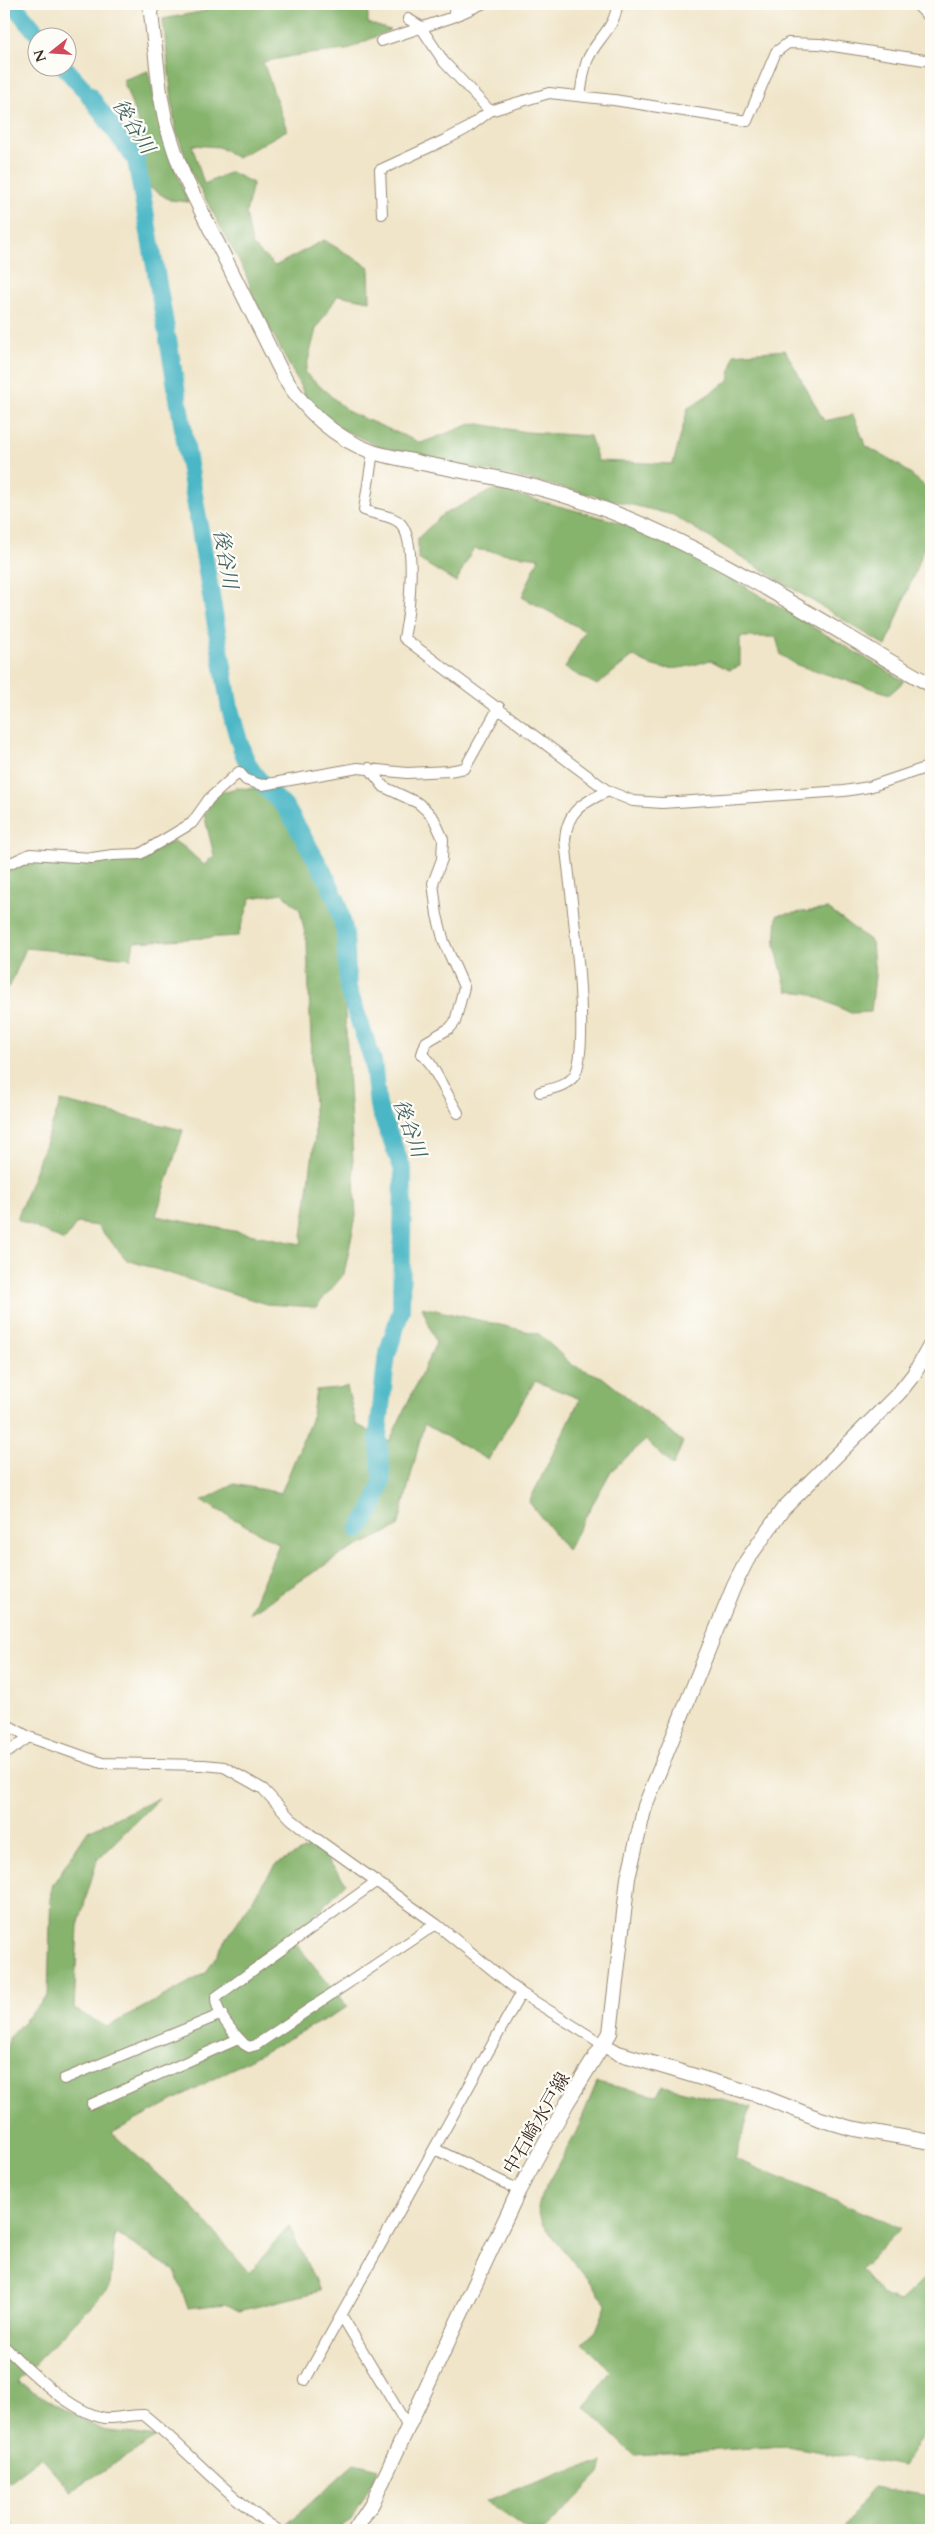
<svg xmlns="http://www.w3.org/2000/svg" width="935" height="2534" font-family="Cardo,'Noto Serif JP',serif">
  <rect width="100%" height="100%" fill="#fdfcf7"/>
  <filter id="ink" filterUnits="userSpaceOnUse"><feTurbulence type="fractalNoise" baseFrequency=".02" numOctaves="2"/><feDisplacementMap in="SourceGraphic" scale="10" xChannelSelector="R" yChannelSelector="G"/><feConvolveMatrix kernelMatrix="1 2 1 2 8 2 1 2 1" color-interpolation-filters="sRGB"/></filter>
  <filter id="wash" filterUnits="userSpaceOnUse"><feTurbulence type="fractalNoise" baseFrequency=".0096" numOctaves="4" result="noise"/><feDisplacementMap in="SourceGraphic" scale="20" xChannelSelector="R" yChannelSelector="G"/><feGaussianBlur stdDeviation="1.12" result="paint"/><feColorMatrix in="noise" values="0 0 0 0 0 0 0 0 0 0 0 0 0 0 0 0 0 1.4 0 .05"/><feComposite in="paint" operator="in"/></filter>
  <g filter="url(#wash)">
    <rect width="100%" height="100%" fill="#f0e5c9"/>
    <path fill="#86b46d" stroke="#606f46" d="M204,4H368V23L390,30L346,50L292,56L263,62L287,130L237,158L219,147L192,145L204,184L231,172L253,183L246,213L252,245L275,266L324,240L369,267L370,301L338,295L316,329L305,373L349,412L421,443L474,423L526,432L590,436L598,461L673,464L688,408L729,381L734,354L785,350L824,421L853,415L866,446L899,465L931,491V536H929L886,646L673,515L543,483L377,446L338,427L307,399L255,300L245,272L193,176L175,128L163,19L205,11Z
      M148,71C158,117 170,159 188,202L170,200L144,184L132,141L139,125L123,80Z
      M495,489L615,521L675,545L904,681L890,694L797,665L781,655L776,637H740V666L729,670L710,660C680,670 660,674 633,656L597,685L565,668L585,631L522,597L539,558L473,549L456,582L418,559V538L442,515Z
      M236,788L263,789L283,810L310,859L329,887L340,921L356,1216L344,1274L316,1307L266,1304L127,1260L97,1226L77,1223L64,1241L17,1219L61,1101L183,1130L156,1216L301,1244L315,1136L307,944L300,910L282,893L251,898L238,936L134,942L131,958L26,948L10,986L4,989V870L30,860L92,865L110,860L140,858L173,841L184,847L204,865L214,855L204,814L219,793Z
      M828,909L872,942L875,976L871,1012L851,1013L808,993L787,991L775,946L777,915Z
      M422,1307L539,1334L572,1365L602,1377L683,1442L673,1466L646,1440L611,1471L567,1550L529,1502L580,1399L535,1381L488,1460L424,1424L398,1527L342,1554L249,1614L279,1544L202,1501L234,1484L281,1493L311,1420L316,1390L347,1387L356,1424L389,1442L436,1343Z
      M159,1798L97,1860L78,1926L74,2009L107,2027L206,1973L223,1944L275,1865L315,1844L346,1883L292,1939L348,2007L112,2133L194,2208L249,2273L289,2226L320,2291L239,2311L226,2304L188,2308L175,2271L115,2233L110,2286L17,2382L101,2430L157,2437L71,2491L41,2457L4,2485V2420L9,2416L4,2413V2119L8,2038L48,1996L51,1887L88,1831Z
      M597,2082L656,2096L663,2086L751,2107L735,2159L901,2228L861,2269L884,2297L899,2302L931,2272V2422L903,2466L787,2446L634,2455L585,2407L611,2371L583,2343L596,2331L607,2303L542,2224L538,2209L541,2195L576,2132Z
      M355,2463L379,2469L351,2520L336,2530H298L286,2525Z
      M603,2463L600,2474L545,2530H528L485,2501L570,2470Z
      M873,2487L931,2496V2530H842Z
      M4,2506L14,2530H4Z"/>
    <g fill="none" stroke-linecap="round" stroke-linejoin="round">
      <path stroke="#4bb7c6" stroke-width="18" d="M13,4L41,38
        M65,68L82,87
        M89,95L136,160L166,329
        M168,339L230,709C237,733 242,762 260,781
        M266,788L286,808L295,823L326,877L337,901L345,933L348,989L373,1061L378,1106L403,1170L401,1310L387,1355L385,1370L378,1435L382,1481L374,1506L359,1530"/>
    </g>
  </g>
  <g filter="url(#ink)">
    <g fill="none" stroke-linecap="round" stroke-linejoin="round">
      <g stroke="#968874" stroke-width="12">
        <path id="street" d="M916,4L931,19
          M453,17L456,4
          M408,19L420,26L444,62L490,111
          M381,41L453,17L482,4
          M580,96C582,85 583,72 587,61C595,40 616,28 617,4
          M382,214L380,170L447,139L466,129L490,111L549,93L614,100L747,121L776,52L788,43L820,44L931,61
          M373,452L364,510C375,515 392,515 400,523C418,541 409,614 404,638L608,791L633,801L662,803L844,791L869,787L931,766
          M369,768L384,787L418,803L426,810L434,819L443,839L442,859L433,883L437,915L444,942L464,987L455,1022L450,1028L426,1042L422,1054L430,1063L458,1113
          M4,866L30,854L92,858L112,855L140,854L192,823L209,799L239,772L246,780L262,785L358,768L407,773L449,771L465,768L499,707
          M540,1092C551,1089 567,1086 574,1076C593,1047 569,881 565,840C567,810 583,803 608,791
          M4,1723L29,1737L102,1763L204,1765L224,1767L263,1789L291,1819L310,1834L436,1924L521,1993L604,2045
          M4,1755L29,1737
          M377,1881L216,1997C215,2012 234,2034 244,2044L249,2047L256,2045L436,1924
          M64,2079L222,2014
          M92,2104L238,2039
          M435,2149L519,2190
          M342,2316L408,2427
          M4,2346C27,2369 72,2413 105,2418C118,2419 131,2414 144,2415C190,2452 228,2498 278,2530
          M305,2380L521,1993"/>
      </g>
      <g stroke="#968874" stroke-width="16">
        <path id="secondary" d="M150,4L160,93L166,124L175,152L183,174L283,375C303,409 335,439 373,452C388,457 405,459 421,463C461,471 503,478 542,489C686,528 803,613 931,685
          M604,2045L618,2053L758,2095L817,2118L850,2128L931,2142
          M355,2530L372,2504L519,2190L567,2103L610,2033L628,1878L645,1806L734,1586L747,1560L783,1509L899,1393L914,1374L931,1344"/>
      </g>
      <use href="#street" stroke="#fff" stroke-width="10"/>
      <use href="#secondary" stroke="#fff" stroke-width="14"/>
    </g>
  </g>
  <g text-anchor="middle" stroke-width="4.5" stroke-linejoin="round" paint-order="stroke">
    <g font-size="19" fill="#3b2a1e" stroke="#fdfcf7">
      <text transform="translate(536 2123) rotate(-60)" y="7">中石崎水戸線</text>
    </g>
    <g font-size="20" font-style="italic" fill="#416261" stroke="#fdfcf7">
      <text transform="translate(134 126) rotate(58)" y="7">後谷川</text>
      <text transform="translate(226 559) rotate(80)" y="7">後谷川</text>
      <text transform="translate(410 1128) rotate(71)" y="7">後谷川</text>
    </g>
  </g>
  <rect width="935" height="2534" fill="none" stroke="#fdfcf7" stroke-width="20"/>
  <g transform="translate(52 52) rotate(253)"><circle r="24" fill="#fdfcf7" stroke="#afa8a0"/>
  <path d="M0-4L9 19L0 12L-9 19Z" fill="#d1495b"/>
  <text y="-8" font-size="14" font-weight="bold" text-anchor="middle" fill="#3b2a1e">N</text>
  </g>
</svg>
